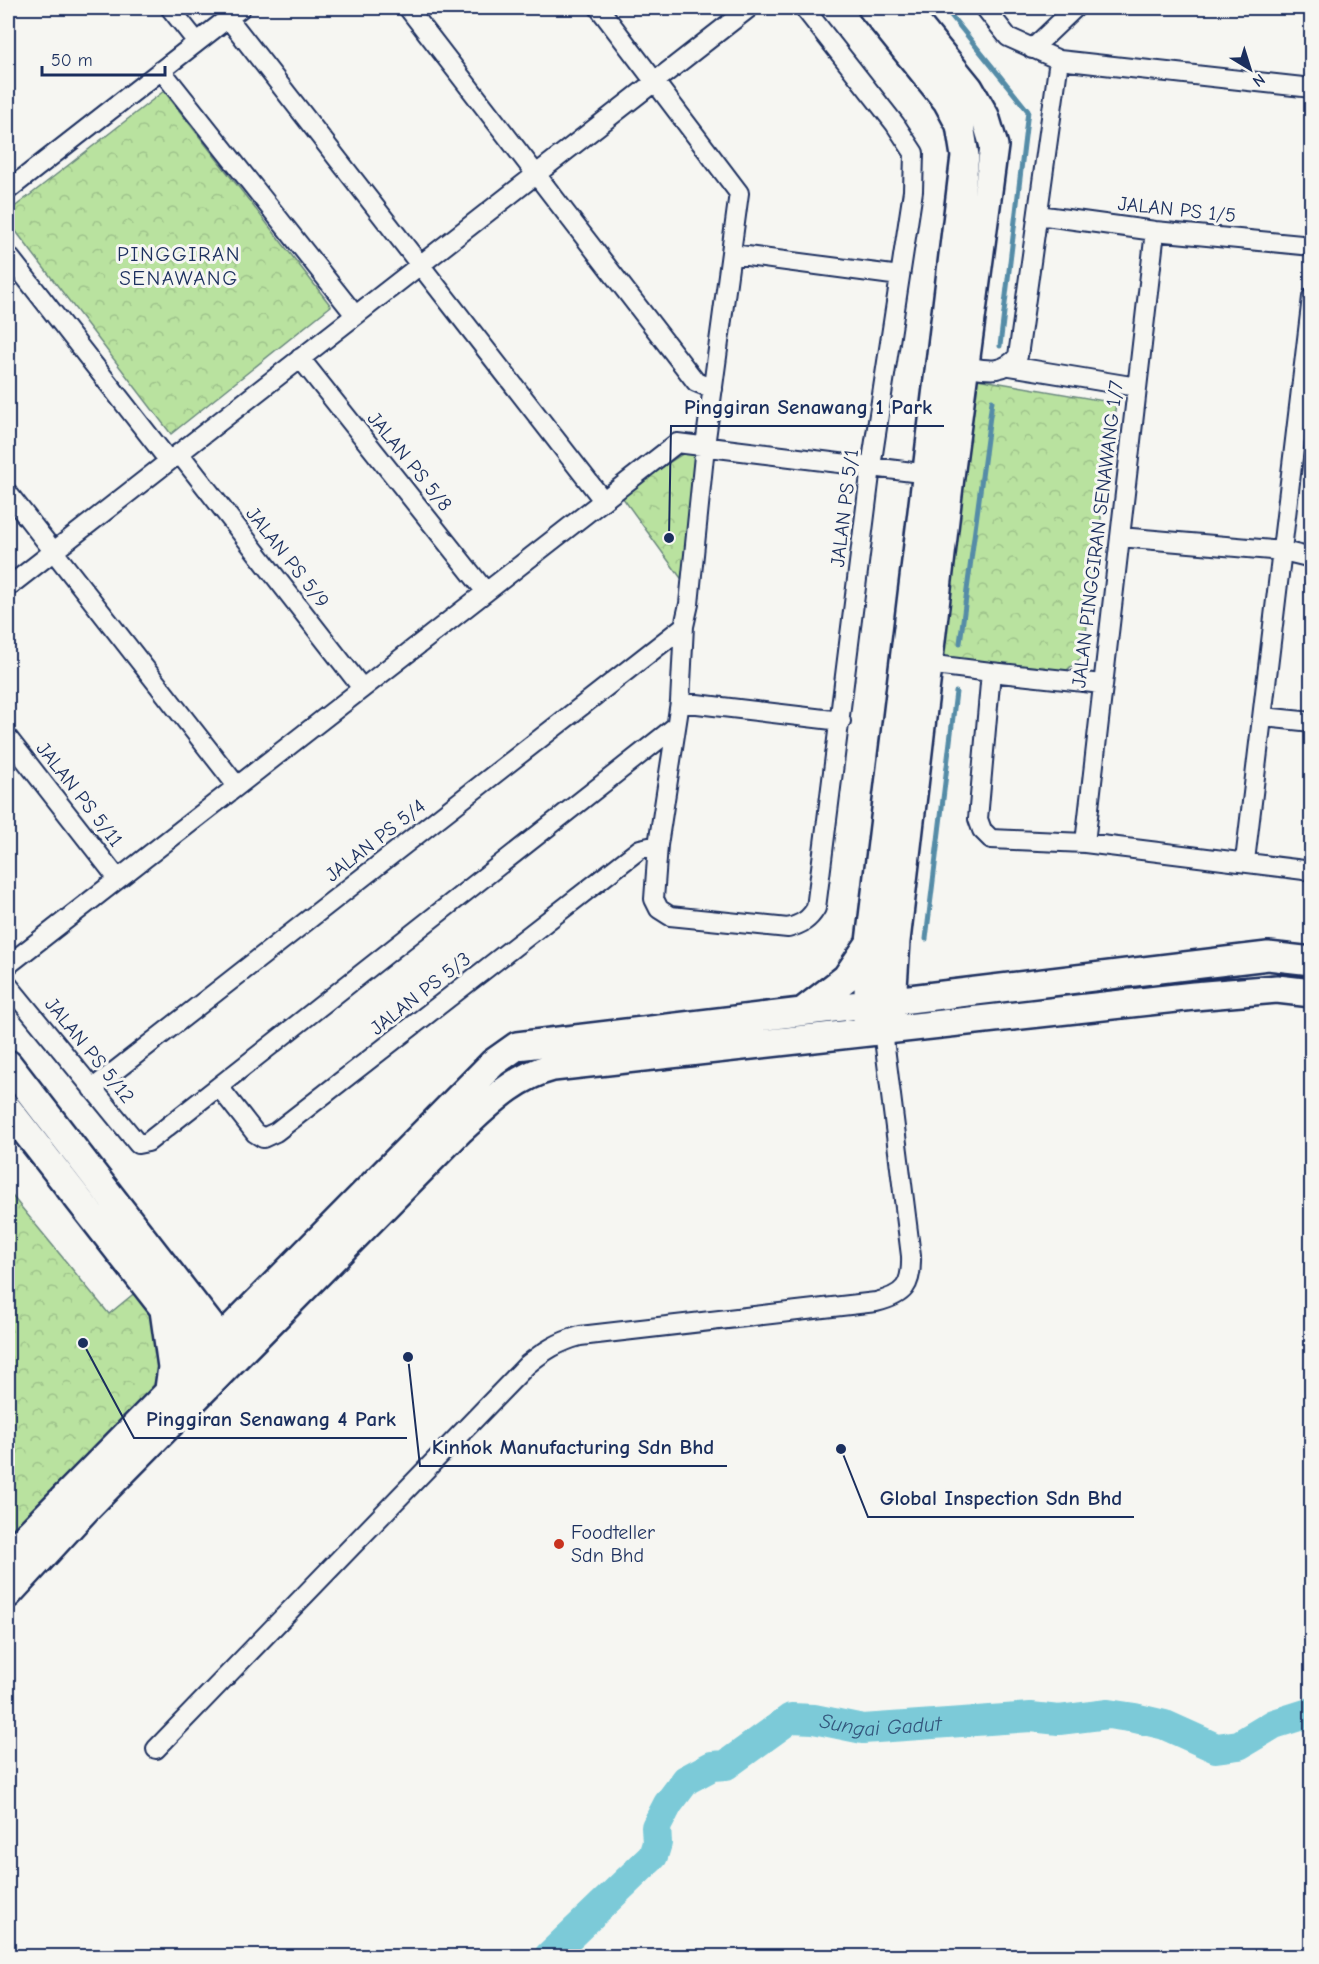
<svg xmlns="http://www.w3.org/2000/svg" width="1319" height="1964" font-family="'Comic Neue',sans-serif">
  <defs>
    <pattern id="forest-crowns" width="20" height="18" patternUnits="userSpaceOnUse" patternTransform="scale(1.5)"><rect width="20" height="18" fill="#b9e29f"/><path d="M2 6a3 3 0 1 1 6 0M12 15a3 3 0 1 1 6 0" fill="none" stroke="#9ec28b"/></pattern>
  </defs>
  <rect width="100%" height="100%" fill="#f6f6f2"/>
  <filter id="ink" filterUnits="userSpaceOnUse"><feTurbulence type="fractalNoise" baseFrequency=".0167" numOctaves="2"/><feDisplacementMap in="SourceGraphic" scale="12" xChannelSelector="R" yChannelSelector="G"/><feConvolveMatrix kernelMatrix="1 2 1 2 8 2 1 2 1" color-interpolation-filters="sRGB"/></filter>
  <g filter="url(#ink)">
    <path fill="url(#forest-crowns)" stroke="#6a887e" stroke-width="1.5" d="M164,91L331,306L171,434L8,221V212Z
      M971,378L1116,403L1083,656L1066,671L937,658Z
      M687,451L697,454L683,581L620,494Z
      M8,1191L109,1314L137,1291L155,1316L164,1370L159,1385L8,1535Z"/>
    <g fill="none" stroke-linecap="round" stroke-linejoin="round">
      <path stroke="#558ca7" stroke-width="5" d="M945,8L1028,111L1000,346
        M960,643L992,401
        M926,939L956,692"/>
      <path stroke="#7bcad8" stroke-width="30" id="s1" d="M549,1956L653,1856L657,1843L656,1827L668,1804L686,1780L712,1766L726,1765L791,1718L814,1719L863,1729L1031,1717L1059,1720L1108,1714L1135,1718L1165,1725L1216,1748L1239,1745L1274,1724L1312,1712"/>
      <g stroke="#1b2f5e" stroke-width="22">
        <path id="street" d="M170,8L197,42
          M408,8L696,382L713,389
          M599,8L739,193L705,446L689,604L684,626L680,702L658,845L654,899L659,909L670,916L788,928C802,924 809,920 816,908L871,467L913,191L914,153L895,124L804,8
          M985,8L1008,37L1059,60
          M228,18L603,500
          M1032,49L1075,8
          M161,70L355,315
          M8,190L241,8
          M1038,215L1155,231L1312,246
          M732,254L900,276
          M8,255L169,461
          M300,358L486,592
          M955,365C980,367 1000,378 1018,356L1059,60L1312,88
          M1010,366L1137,387
          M179,453L362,688
          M8,493L237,786
          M1120,537L1283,551L1312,558
          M8,587L749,8
          M918,663L991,672
          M1102,684L991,672L978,819L982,830L991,839L1085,843L1312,871
          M680,702L841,721
          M1263,717L1312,722
          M8,738L118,879
          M1085,843L1155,231
          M1245,861L1312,297
          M8,965L677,443L937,475
          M8,985L138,1144L148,1142L676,726
          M219,1087L255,1133L263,1138L276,1132L640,849L658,845
          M92,1089L684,626
          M156,1749L527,1365C544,1351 558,1342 580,1336L876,1302C905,1295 912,1285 911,1256L883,1031"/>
      </g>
      <g stroke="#1b2f5e" stroke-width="32">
        <path id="secondary" d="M806,1009L846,978L870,943
          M891,1018L896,941L950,477L994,146L985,116L969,88L904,8
          M867,1021L870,942L965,156L960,125L947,101L872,8
          M8,1064L231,1352
          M8,1109L211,1369
          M164,1310L172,1367L169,1389
          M8,1555L493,1063L517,1046L1268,956L1312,961
          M8,1594L88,1507L460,1130C489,1104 514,1077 553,1067L1194,996L1277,989L1312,993"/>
      </g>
      <use href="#street" stroke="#f6f6f2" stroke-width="18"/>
      <use href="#secondary" stroke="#f6f6f2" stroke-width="27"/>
      <g stroke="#1b2f5e" stroke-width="7">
        <path id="rail" d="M1308,1956H1312"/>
      </g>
      <use href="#rail" stroke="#f6f6f2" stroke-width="4.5" stroke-dasharray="14" stroke-linecap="butt"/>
    </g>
  </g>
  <circle fill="#c8321e" stroke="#f6f6f2" stroke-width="2" cx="559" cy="1544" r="6"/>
  <g text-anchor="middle" stroke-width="6" stroke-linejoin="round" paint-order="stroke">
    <g font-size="20" fill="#1b2f5e" stroke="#f6f6f2">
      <text transform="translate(1177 209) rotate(6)" y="7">JALAN PS 1/5</text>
      <text transform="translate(410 461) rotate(51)" y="7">JALAN PS 5/8</text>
      <text transform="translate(844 508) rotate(-83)" y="7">JALAN PS 5/1</text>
      <text transform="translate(1097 534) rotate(-83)" y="7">JALAN PINGGIRAN SENAWANG 1/7</text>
      <text transform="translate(288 557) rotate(52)" y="7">JALAN PS 5/9</text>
      <text transform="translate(80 794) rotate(52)" y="7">JALAN PS 5/11</text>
      <text transform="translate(375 840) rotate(-38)" y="7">JALAN PS 5/4</text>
      <text transform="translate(420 993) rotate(-38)" y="7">JALAN PS 5/3</text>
      <text transform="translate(90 1050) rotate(51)" y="7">JALAN PS 5/12</text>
    </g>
    <g font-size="20" fill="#1b2f5e" stroke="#f6f6f2" text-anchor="start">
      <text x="571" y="1539">Foodteller<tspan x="571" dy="23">Sdn Bhd</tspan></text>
    </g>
    <g font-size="21" letter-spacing="1.5" fill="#1b2f5e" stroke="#f6f6f2">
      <text x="179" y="261">PINGGIRAN<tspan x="179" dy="24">SENAWANG</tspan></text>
    </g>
    <g font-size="21" font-style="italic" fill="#33567c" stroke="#f6f6f2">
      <text dy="7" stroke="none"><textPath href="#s1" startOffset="444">Sungai Gadut</textPath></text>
    </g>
  </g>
  <path fill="none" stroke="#1b2f5e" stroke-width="2" d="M669 538L671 426H944M83 1343L134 1438H407M408 1357L420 1466H727M841 1449L868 1517H1134"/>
  <g fill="#1b2f5e" stroke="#f6f6f2" stroke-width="2">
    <circle cx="669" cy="538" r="6"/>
    <circle cx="83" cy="1343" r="6"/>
    <circle cx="408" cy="1357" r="6"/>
    <circle cx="841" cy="1449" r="6"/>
  </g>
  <g font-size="21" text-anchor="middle" font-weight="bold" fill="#1b2f5e" stroke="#f6f6f2" stroke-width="6" stroke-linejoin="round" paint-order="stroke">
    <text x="808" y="414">Pinggiran Senawang 1 Park</text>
    <text x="271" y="1426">Pinggiran Senawang 4 Park</text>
    <text x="573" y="1454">Kinhok Manufacturing Sdn Bhd</text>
    <text x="1001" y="1505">Global Inspection Sdn Bhd</text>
  </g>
  <rect width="1319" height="1964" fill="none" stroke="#f6f6f2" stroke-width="30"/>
  <rect x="15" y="15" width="1289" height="1934" fill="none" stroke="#1b2f5e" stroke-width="2" filter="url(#ink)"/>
  <g transform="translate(1250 69) rotate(142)" stroke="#f6f6f2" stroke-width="4.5" paint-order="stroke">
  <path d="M0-4.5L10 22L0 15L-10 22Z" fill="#1b2f5e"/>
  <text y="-9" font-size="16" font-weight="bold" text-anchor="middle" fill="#1b2f5e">N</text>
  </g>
  <path d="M42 66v9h123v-9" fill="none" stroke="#1b2f5e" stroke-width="3"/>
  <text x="51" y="66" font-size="18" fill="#1b2f5e" stroke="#f6f6f2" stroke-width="4.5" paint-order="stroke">50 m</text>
</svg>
